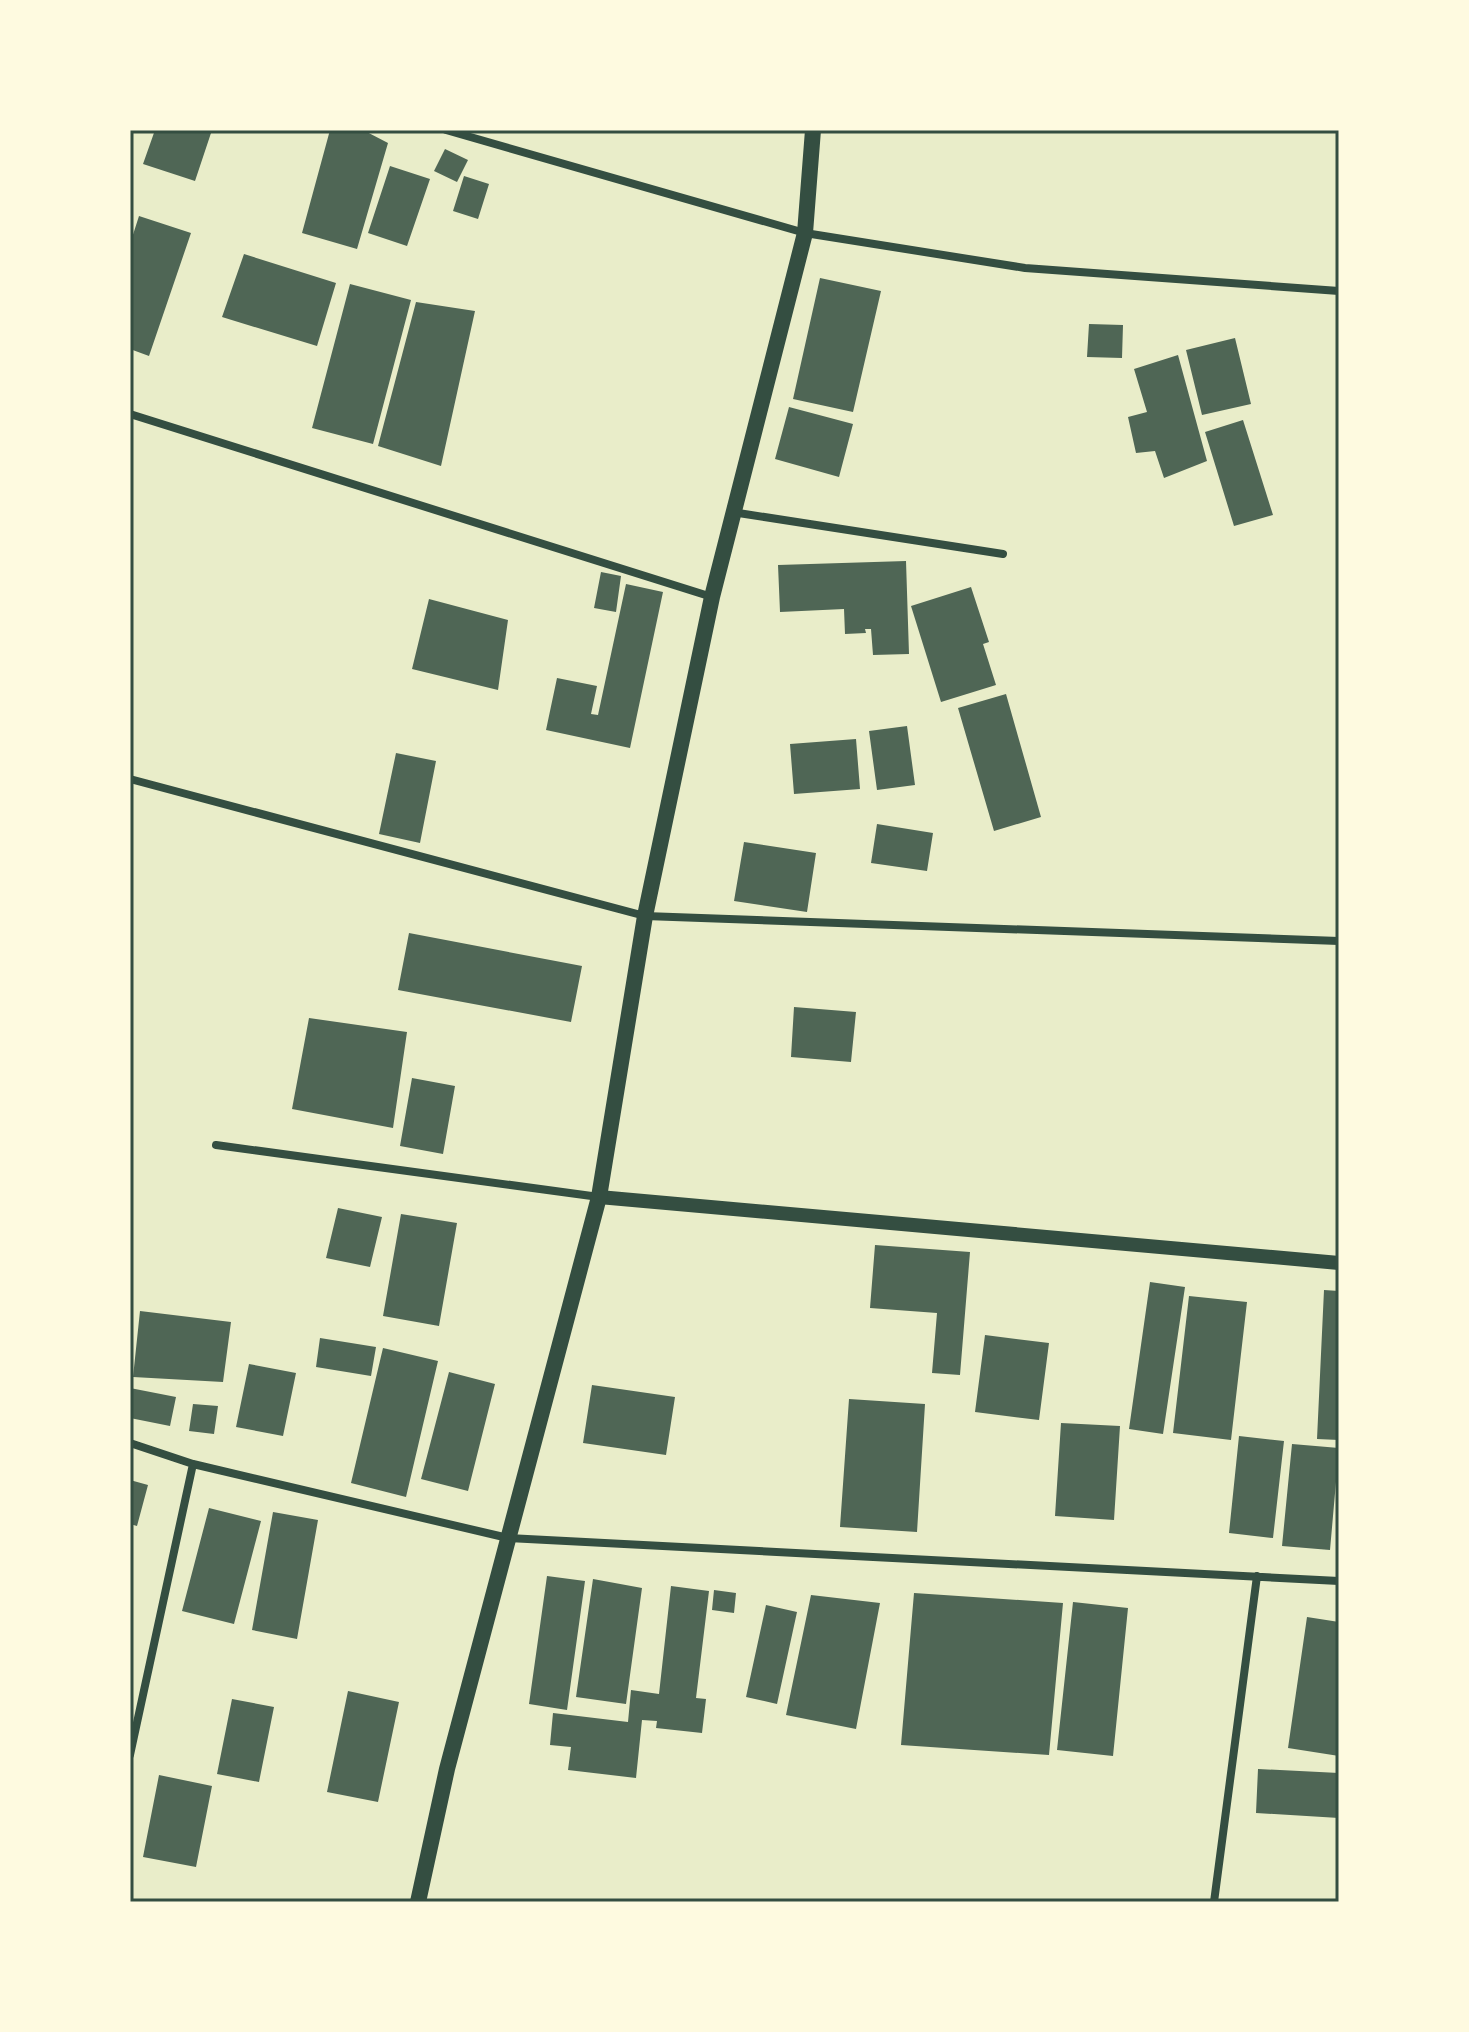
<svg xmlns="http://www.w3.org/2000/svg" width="1469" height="2032" font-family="Overpass,sans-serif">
  <rect width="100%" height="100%" fill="#e9edc9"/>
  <path fill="#4f6655" d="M155,130H212L195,181L143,164Z
    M330,130H363L388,143L357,249L302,233Z
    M445,149L468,160L457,182L434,171Z
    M390,166L430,179L407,246L368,233Z
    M464,176L489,184L478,219L453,211Z
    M139,216L191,233L149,356L130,349V244Z
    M244,254L336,283L317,346L222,317Z
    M820,278L881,291L853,412L793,399Z
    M350,284L411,300L373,444L312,428Z
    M416,302L475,311L441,466L378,446Z
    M1089,324L1123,325L1122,358L1087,357Z
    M1235,338L1251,404L1202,415L1186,350Z
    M1178,355L1207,461L1164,478L1155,451L1136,453L1128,417L1147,412L1134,369Z
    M789,407L853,424L839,477L775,459Z
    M1243,420L1273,515L1234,526L1205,432Z
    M906,561L909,654L873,655L871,629H865L866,633L845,634L844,609L780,612L778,565Z
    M601,572L621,576L616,612L594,608Z
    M626,584L663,592L630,748L546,730L557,678L597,686L591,714L598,715Z
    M971,587L989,642L983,644L996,685L941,702L911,606Z
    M429,599L508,620L498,690L412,669Z
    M1006,694L1041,817L994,831L958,708Z
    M907,726L915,785L877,790L869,731Z
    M856,739L860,789L794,794L790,744Z
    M396,753L436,761L420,843L379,834Z
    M877,824L933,833L927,871L871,863Z
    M744,842L816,853L807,912L734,901Z
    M409,933L582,966L571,1022L398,990Z
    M794,1007L856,1012L851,1062L791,1057Z
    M309,1018L407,1032L393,1128L292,1109Z
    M412,1078L455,1086L443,1154L400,1146Z
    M338,1208L382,1217L370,1267L326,1258Z
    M401,1214L457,1223L439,1326L383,1316Z
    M875,1245L970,1252L960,1375L932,1373L937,1313L870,1308Z
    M1150,1282L1185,1287L1163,1434L1129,1429Z
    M1324,1290L1339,1291V1440L1317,1439Z
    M1189,1296L1247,1302L1231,1440L1173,1433Z
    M140,1311L231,1322L223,1382L133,1377Z
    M985,1335L1049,1343L1039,1420L975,1412Z
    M320,1338L376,1347L371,1376L316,1367Z
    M383,1348L438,1361L406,1497L351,1483Z
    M249,1364L296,1373L283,1436L236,1427Z
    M449,1372L495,1384L468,1491L421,1479Z
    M592,1385L675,1397L666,1455L583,1443Z
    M130,1388L176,1397L170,1426L130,1418Z
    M849,1399L925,1404L917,1532L840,1527Z
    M193,1404L218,1406L214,1434L189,1431Z
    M1061,1423L1120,1426L1114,1520L1055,1516Z
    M1239,1436L1284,1441L1273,1538L1229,1533Z
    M1292,1444L1339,1448L1330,1550L1282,1546Z
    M130,1480L148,1485L137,1526L130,1524Z
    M209,1508L261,1521L234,1624L182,1611Z
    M273,1512L318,1520L297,1639L252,1630Z
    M547,1576L585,1581L567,1710L529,1704Z
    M593,1579L642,1588L626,1704L576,1697Z
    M671,1586L709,1591L696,1698L706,1699L702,1733L656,1728L657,1721L642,1720L636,1778L568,1770L571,1747L550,1745L553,1713L628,1722L631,1690L659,1694Z
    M714,1590L736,1593L734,1613L712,1610Z
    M914,1593L1063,1603L1049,1755L901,1745Z
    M811,1595L880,1603L856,1729L786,1715Z
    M1073,1602L1128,1608L1113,1756L1057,1750Z
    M766,1605L797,1612L777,1704L746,1697Z
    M1307,1617L1339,1622V1756L1288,1748Z
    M348,1691L399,1702L378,1802L327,1792Z
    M232,1699L274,1707L259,1782L217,1774Z
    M1258,1769L1339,1773V1818L1256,1813Z
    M159,1775L212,1786L196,1867L143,1857Z"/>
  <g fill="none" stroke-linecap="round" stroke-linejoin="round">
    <path stroke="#344e41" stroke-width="8" d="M446,130L805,233L1025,268L1339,291
      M130,414L712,597
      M732,512L1003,554
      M130,779L645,916L1339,941
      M216,1145L599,1197
      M130,1443L193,1464L508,1538L1339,1581
      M130,1755L193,1464
      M1214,1902L1257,1576"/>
    <path stroke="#344e41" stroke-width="14" d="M599,1197L1339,1263"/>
    <path stroke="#344e41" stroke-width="16" d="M418,1902L447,1769L599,1197L645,916L712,597L805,233L813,130"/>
  </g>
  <rect width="1469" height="2032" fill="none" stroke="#fefae0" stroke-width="264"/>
  <rect x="132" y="132" width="1205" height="1768" fill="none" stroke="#344e41" stroke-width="3"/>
</svg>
